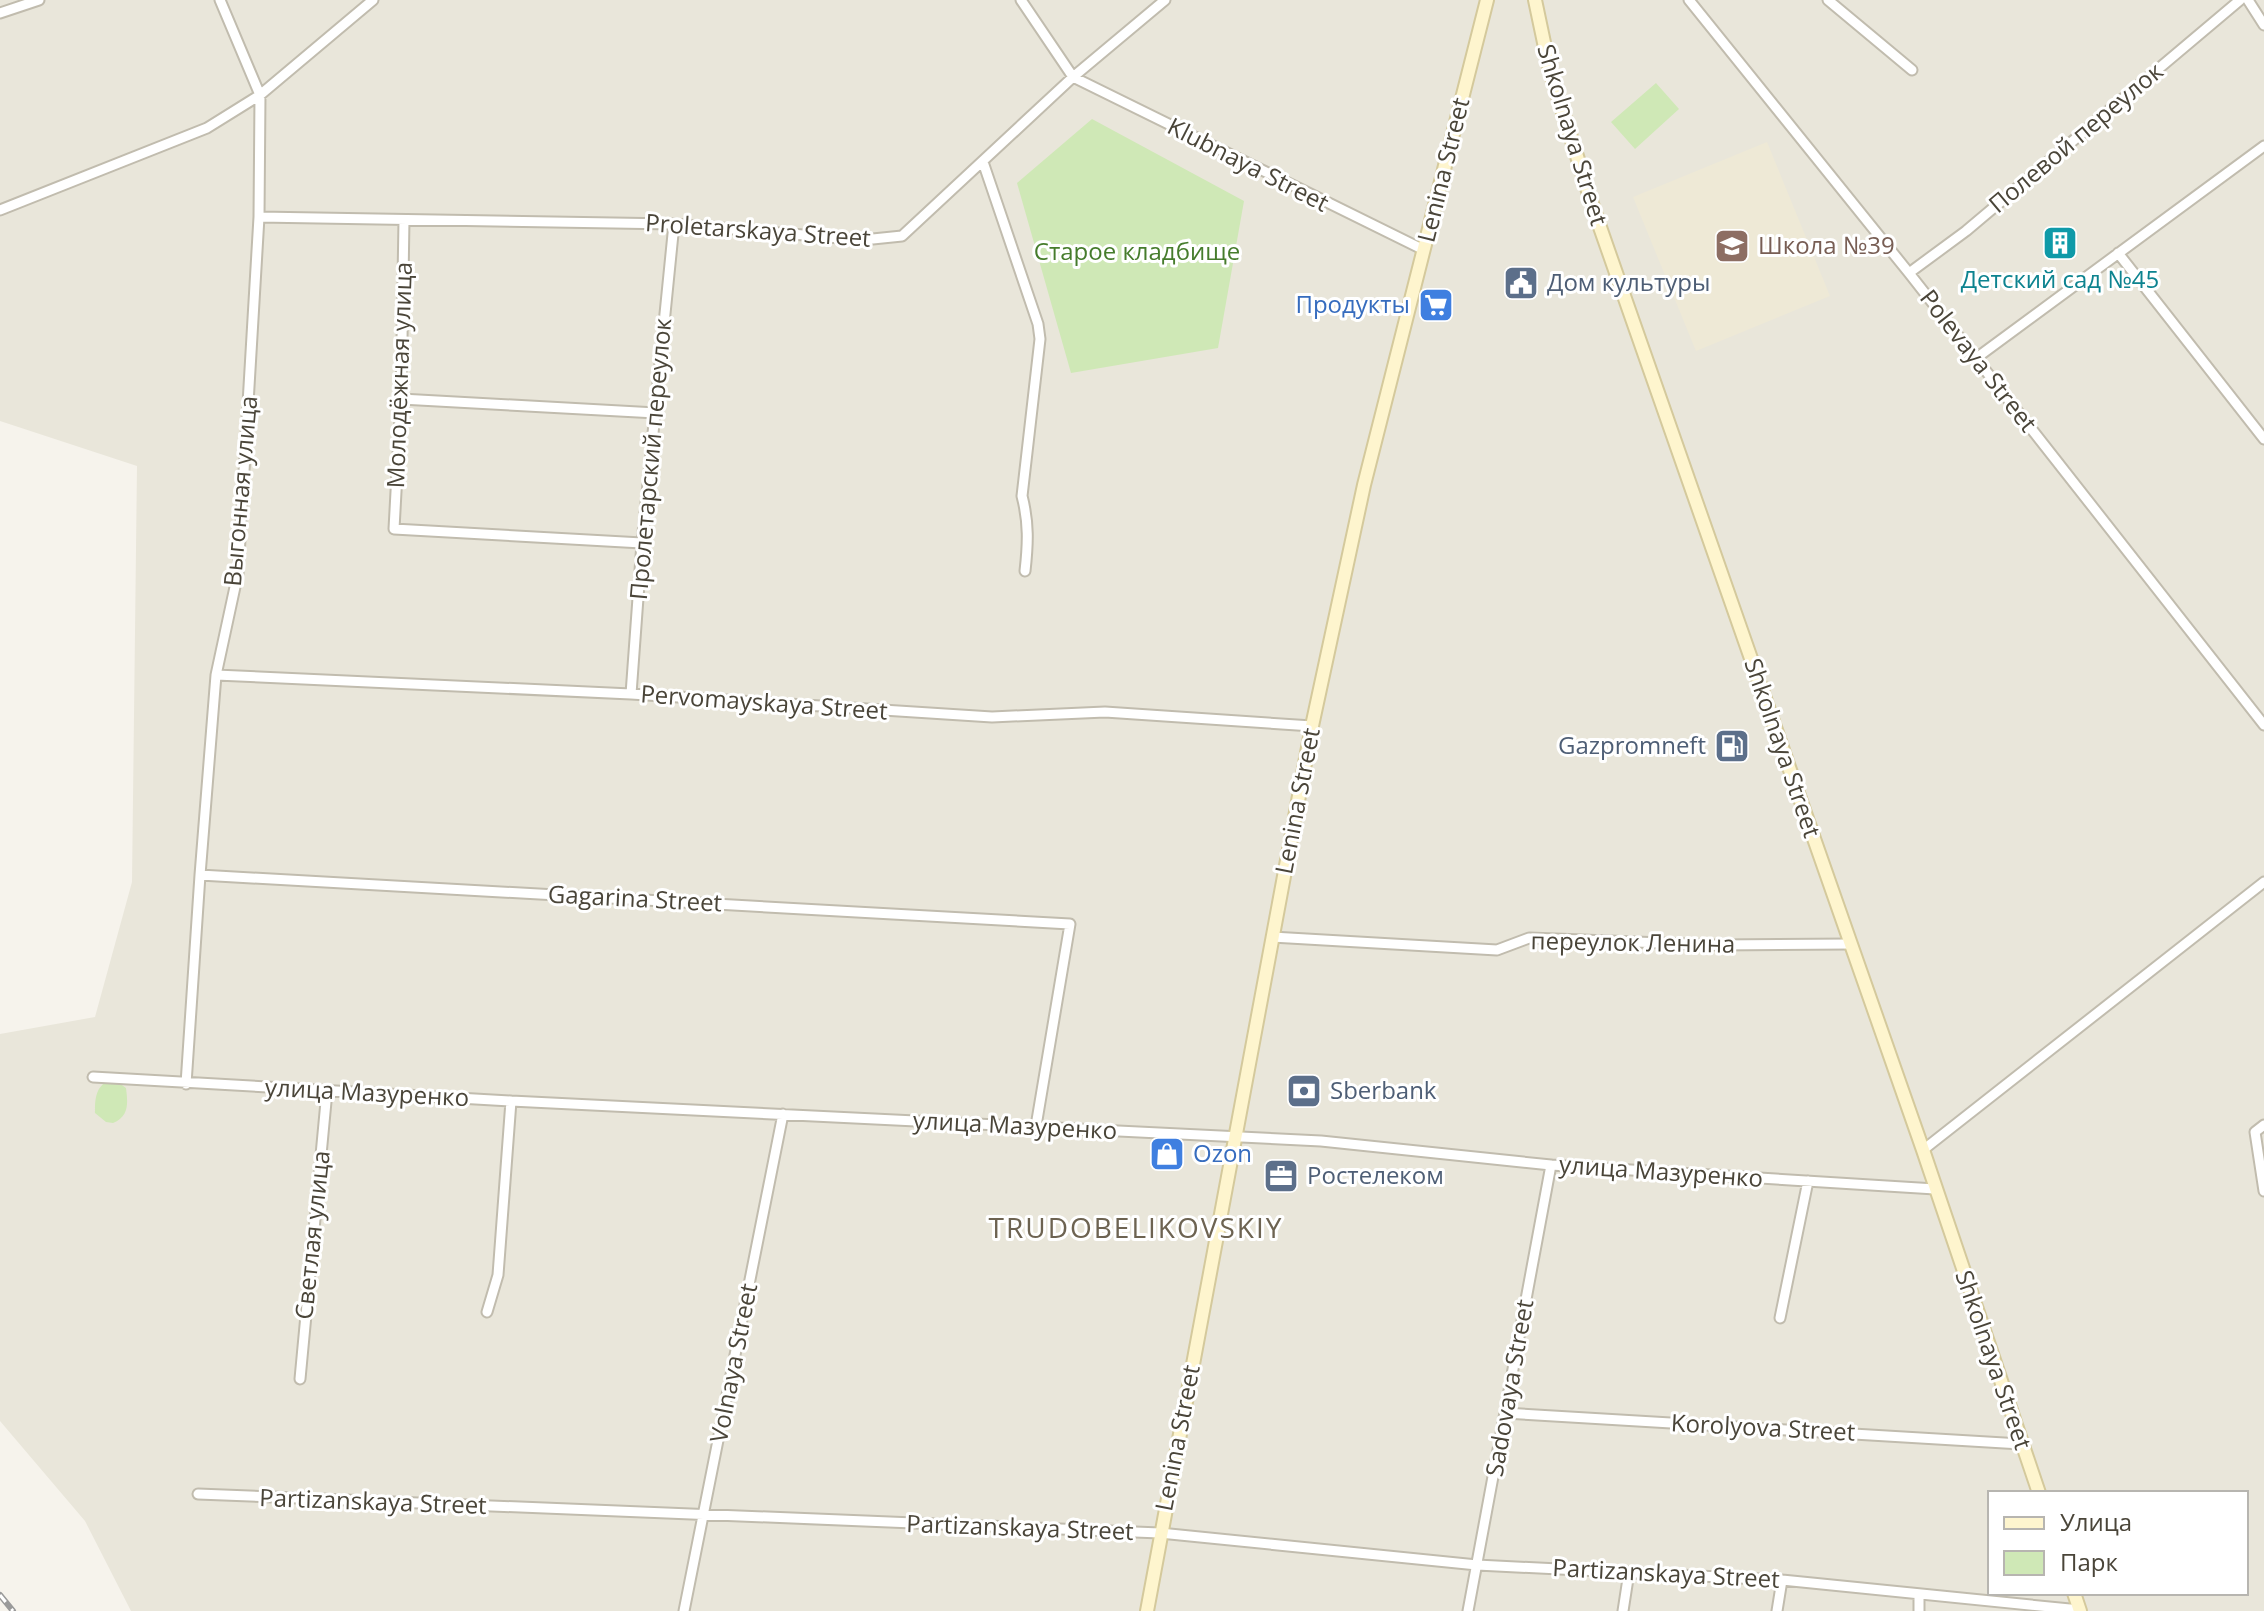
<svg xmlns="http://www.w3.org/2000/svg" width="2264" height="1611" font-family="'Open Sans',sans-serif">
  <rect width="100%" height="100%" fill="#f6f3ec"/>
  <path fill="#e9e6da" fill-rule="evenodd" d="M0,0H2264V1611H131L85,1521L0,1421V1034L95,1017L132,882L137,466L0,421ZM1990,1493H2246V1593H1990Z"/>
  <path fill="#eee9d6" d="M1767,142L1830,296L1696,351L1633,197Z"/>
  <path fill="#cfe8b6" d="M1656,83L1679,109L1635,149L1611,122Z
    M1092,119L1244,201L1218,348L1071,373L1017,183Z
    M106,1082L119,1083L126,1088C128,1104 129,1116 113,1123L106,1122L95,1113C95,1101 95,1089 106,1082Z"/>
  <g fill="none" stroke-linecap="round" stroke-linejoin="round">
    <g stroke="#c1bcae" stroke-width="13">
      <path id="street" d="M1021,0L1073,77L1424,250
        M1689,0L1909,273L2264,725
        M1828,0L1912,70
        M2248,0L2264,25
        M0,13L39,0
        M983,162L1038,324L1040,339L1022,496C1029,523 1028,544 1025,571
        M0,210L207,128L260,95L373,0
        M259,217L674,224L863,240L902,236L1073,77L1165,0
        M404,220L401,399L394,529L642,543
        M2118,253L2264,439
        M1909,273L1966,231L2240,0
        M1975,359L2264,146
        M401,399L656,413
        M216,675L631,694L992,717L1105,712L1312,726
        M631,694L642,543L674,224
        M200,875L1070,924L1036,1126
        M1272,937L1497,950L1529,938L1716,945L1851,944
        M93,1077L511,1101L1321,1141L1551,1165L1935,1189
        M186,1084L200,875L216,675L238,573L259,217L260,95L220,0
        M2264,1125L2255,1132L2264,1191
        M1923,1150L2264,882
        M487,1312L498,1275L511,1101
        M1780,1318L1808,1181
        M300,1379L327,1091
        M1505,1413L2021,1444
        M198,1494L1160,1533L1477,1565L1782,1580L2080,1610
        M1919,1595V1611
        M684,1611L783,1114
        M1468,1611L1551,1165
        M1623,1611L1629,1572
        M1777,1611L1782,1580"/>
    </g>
    <g stroke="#d4c99c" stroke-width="16">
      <path id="secondary" d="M1535,0L1550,71L1594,210L1923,1150L2039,1493
        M2074,1593L2080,1611
        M1147,1611L1312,726L1364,485L1487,0"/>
    </g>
    <use href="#street" stroke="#fff" stroke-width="9"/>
    <use href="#secondary" stroke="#fef5ce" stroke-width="12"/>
    <g stroke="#9a9a9a" stroke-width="6">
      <path id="rail" d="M0,1595L13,1611"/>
    </g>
    <use href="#rail" stroke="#fff" stroke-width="3" stroke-dasharray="9" stroke-linecap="butt"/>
  </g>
  <defs>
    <g id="building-square" transform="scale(1.8)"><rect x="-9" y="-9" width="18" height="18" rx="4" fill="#0f9aa8" stroke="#fff"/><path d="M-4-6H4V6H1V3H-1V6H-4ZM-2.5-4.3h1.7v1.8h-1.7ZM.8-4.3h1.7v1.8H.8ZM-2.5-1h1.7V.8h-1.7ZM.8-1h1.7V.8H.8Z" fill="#fff"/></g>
    <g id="school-square" transform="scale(1.8)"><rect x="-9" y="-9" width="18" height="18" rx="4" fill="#8d6e63" stroke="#fff"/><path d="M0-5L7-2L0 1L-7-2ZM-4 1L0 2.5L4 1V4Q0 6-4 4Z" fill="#fff"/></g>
    <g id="civic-square" transform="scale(1.8)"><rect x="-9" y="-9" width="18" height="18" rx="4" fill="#5c6f8a" stroke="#fff"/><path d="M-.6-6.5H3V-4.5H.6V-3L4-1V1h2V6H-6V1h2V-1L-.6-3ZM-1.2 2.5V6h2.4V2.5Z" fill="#fff"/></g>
    <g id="supermarket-square" transform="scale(1.8)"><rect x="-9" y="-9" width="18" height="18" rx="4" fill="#3f7fe0" stroke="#fff"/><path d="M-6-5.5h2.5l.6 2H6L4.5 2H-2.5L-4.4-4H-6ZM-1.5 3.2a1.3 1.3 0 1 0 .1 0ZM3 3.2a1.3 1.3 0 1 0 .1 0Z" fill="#fff"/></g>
    <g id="fuel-square" transform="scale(1.8)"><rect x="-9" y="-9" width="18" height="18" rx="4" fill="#5c6f8a" stroke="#fff"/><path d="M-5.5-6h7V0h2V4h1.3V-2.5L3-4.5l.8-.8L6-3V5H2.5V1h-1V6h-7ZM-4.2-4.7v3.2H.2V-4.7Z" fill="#fff"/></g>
    <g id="bank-square" transform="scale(1.8)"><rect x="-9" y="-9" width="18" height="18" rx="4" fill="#5c6f8a" stroke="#fff"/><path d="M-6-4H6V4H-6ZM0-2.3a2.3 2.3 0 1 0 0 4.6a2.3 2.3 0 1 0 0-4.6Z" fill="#fff"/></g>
    <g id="shop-square" transform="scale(1.8)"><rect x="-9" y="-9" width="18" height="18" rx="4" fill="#3f7fe0" stroke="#fff"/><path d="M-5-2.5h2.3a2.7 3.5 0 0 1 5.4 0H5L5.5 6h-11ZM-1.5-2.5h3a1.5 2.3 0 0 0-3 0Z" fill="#fff"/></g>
    <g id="office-square" transform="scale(1.8)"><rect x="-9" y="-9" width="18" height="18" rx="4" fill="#5c6f8a" stroke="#fff"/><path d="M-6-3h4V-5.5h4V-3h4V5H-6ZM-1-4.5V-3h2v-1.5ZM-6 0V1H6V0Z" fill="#fff"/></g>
  </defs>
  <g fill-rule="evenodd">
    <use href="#building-square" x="2060" y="243"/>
    <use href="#school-square" x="1732" y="246"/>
    <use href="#civic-square" x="1521" y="283"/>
    <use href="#supermarket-square" x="1436" y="305"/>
    <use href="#fuel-square" x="1732" y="746"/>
    <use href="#bank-square" x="1304" y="1091"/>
    <use href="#shop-square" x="1167" y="1154"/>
    <use href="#office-square" x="1281" y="1176"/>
  </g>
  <g text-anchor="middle" stroke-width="6" stroke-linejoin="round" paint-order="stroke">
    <g font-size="24" fill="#4a4539" stroke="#fff">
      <text transform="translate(1572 135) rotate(73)" y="8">Shkolnaya Street</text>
      <text transform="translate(2076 138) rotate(-40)" y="8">Полевой переулок</text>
      <text transform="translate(1248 165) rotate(27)" y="8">Klubnaya Street</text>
      <text transform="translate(1444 170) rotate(-76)" y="8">Lenina Street</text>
      <text transform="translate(758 231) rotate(4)" y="8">Proletarskaya Street</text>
      <text transform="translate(1978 361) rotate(52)" y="8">Polevaya Street</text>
      <text transform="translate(400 375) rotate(-88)" y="8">Молодёжная улица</text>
      <text transform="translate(651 459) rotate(-85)" y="8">Пролетарский переулок</text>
      <text transform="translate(241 491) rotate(-85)" y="8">Выгонная улица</text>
      <text transform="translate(764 703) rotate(4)" y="8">Pervomayskaya Street</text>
      <text transform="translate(1782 748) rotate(71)" y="8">Shkolnaya Street</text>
      <text transform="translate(1298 801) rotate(-79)" y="8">Lenina Street</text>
      <text transform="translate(635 899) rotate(3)" y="8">Gagarina Street</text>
      <text transform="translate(1633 943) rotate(1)" y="8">переулок Ленина</text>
      <text transform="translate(367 1093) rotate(3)" y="8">улица Мазуренко</text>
      <text transform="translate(1015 1126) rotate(3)" y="8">улица Мазуренко</text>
      <text transform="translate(1661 1172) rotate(4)" y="8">улица Мазуренко</text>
      <text transform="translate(313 1235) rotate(-84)" y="8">Светлая улица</text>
      <text transform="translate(1993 1360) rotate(71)" y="8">Shkolnaya Street</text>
      <text transform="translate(734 1363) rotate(-79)" y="8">Volnaya Street</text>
      <text transform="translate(1510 1388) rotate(-80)" y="8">Sadovaya Street</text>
      <text transform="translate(1763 1428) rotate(3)" y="8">Korolyova Street</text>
      <text transform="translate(1178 1438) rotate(-79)" y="8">Lenina Street</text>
      <text transform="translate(373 1502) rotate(2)" y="8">Partizanskaya Street</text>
      <text transform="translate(1020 1528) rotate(2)" y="8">Partizanskaya Street</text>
      <text transform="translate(1666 1574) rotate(3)" y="8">Partizanskaya Street</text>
    </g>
    <g font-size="24" fill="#785e54" stroke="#fff" text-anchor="start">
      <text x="1758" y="254">Школа №39</text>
    </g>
    <g font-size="24" fill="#467c2c" stroke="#fff">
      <text x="1137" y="260">Старое кладбище</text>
    </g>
    <g font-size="24" fill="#0d838f" stroke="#fff">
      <text x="2060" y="288">Детский сад №45</text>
    </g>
    <g font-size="24" fill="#4e5e75" stroke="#fff" text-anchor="start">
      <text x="1547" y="291">Дом культуры</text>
      <text x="1706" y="754" text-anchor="end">Gazpromneft</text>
      <text x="1330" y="1099">Sberbank</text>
      <text x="1307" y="1184">Ростелеком</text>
    </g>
    <g font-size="24" fill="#366cbe" stroke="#fff" text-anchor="end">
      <text x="1410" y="313">Продукты</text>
      <text x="1193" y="1162" text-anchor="start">Ozon</text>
    </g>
    <g font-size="28" letter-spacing="2" fill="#6d6351" stroke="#fff">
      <text x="1136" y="1238">TRUDOBELIKOVSKIY</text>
    </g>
  </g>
  <rect x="1988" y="1491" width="260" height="104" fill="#ffffff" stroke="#b7b5b0" stroke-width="2"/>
  <rect x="2004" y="1517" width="40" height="12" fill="#fef5ce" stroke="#b7b5b0" stroke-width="2"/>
  <text x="2060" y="1531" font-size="24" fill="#4a4539">Улица</text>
  <rect x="2004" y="1551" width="40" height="24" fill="#cfe8b6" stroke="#b7b5b0" stroke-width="2"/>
  <text x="2060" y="1571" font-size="24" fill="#4a4539">Парк</text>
</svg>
